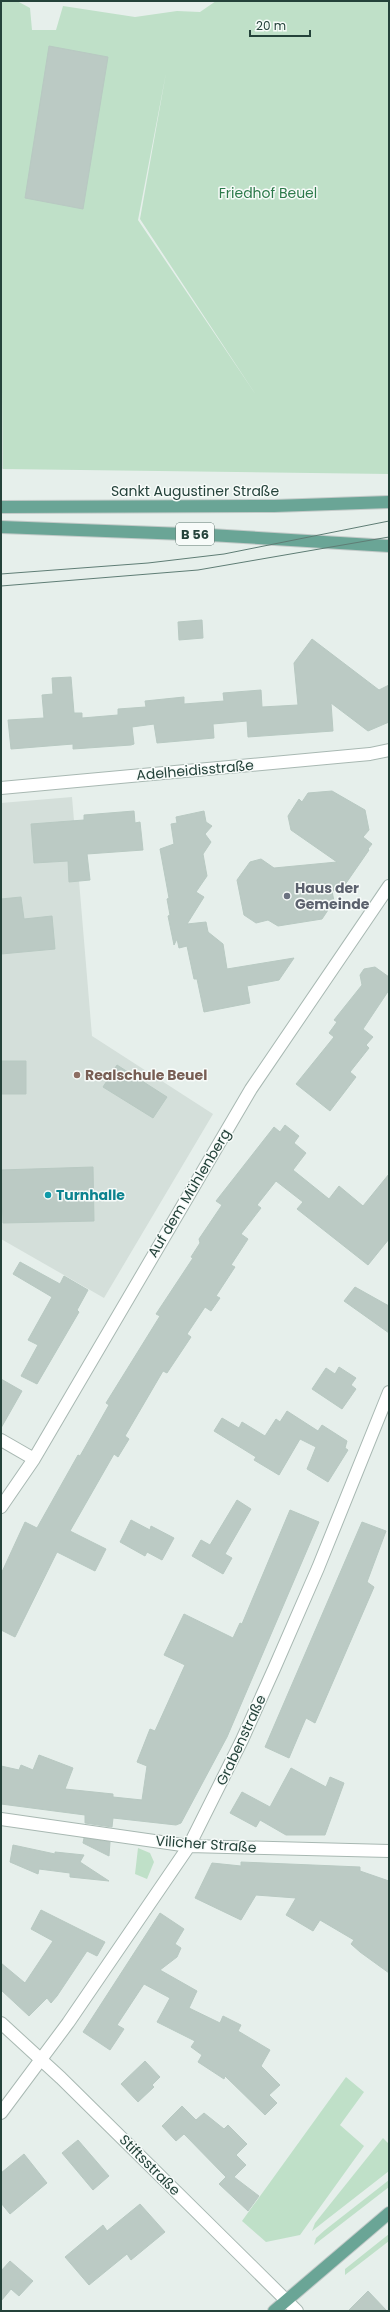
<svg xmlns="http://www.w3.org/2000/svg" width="390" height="2312" font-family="Poppins,sans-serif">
  <rect width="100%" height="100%" fill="#e6efeb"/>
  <path fill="#d4dfda" d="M1,312L3,469L1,468Z
    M72,797L92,1036L213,1114L104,1298L1,1239V803Z"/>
  <path fill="#bfe0c8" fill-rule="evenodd" d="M1,1H17L30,8L32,30H56L63,6L135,17L177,11L200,12L216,1H389V474L3,469L1,312ZM166,73L140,219L258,398L138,220Z
    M138,1848L150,1853L154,1862L147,1879L135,1874Z
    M346,2077L364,2092L340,2125L364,2146L300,2235L266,2242L242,2221Z
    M383,2138L389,2144V2171L312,2231L315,2223Z
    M389,2180V2187L314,2245L316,2238L325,2230Z
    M389,2234V2241L345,2275V2269Z"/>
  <path fill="#bbcac4" stroke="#b8c9c2" d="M49,46L108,57L83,209L25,198Z
    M202,620L203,638L179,640L178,622Z
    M312,639L379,690L389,685V722L368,731L331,703L333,731L248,737L247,721L213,724L214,738L157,743L154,724L132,727L134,744L131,745L73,749V744L11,749L8,720L44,718L42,695L53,694L52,678L71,677L74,713H82V718L118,715V709L146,707L145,701L184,697V704L224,701L223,693L261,690L262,707L298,705L294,663Z
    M332,791L365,810L369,830L363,837L372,844L368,849L369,850L342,889L332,891L334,901L322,919L278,926L268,920L256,923L244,915L237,880L250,862L261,859L274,868L337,862L291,830L288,816L299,799L302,802L308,793Z
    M134,811L135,823L140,822L143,850L87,854L90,880L69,882L68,861L34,863L31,824L84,820V815Z
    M204,811L206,822L212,826L205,834L211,842L203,854L207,876L196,892L204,897L187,924L206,922L208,932L223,944L227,969L294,958L279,980L247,986L250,1003L204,1012L197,979H194L187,946L179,948L177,939L174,945L168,916L170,915L167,899L169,898L160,849L174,844L171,824L177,823L176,817Z
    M21,897L24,919L52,916L55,949L1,954V899Z
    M375,967L389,977V990L363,1029L373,1037L366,1045L369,1048L350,1072L356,1077L330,1111L296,1084L334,1037L329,1033L337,1022L334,1020L362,985L360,975L364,969Z
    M1,1061H26V1094H1Z
    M117,1065L167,1097L153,1118L103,1087Z
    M285,1125L299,1136L294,1143L306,1153L293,1170L329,1199L339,1186L363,1206L389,1174V1239L368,1265L297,1209L303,1202L276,1181L257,1205L261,1208L241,1234L248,1239L231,1265L235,1267L216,1296L220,1298L211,1311L205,1307L187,1334L191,1337L167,1373L163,1371L125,1436L129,1439L118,1457L114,1454L70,1531L106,1549L95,1571L57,1552L15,1637L1,1630V1574L25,1522L37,1528L78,1455L80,1456L109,1405L106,1403L160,1316L156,1314L193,1258L191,1257L200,1243L199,1239L222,1205L216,1201L274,1127L280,1132Z
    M93,1167L94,1221L3,1223L1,1170Z
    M20,1262L60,1284L64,1276L88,1290L77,1310L79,1312L37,1384L21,1376L38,1345L28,1340L52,1297L13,1274Z
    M355,1287L389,1306V1333L344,1301Z
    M339,1367L356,1378L351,1385L356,1389L342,1409L312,1389L326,1368L335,1374Z
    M1,1379L22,1391L1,1428Z
    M287,1411L318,1431L322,1425L347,1441L345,1448L348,1450L328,1482L307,1469L316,1447L300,1439L279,1475L254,1460L256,1457L214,1431L222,1418L239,1428L242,1422L265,1436L276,1419L280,1422Z
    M237,1500L251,1509L225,1554L232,1558L223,1574L192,1556L201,1540L210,1545Z
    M290,1510L319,1522L227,1737L181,1823L176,1825L113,1818L112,1827L85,1823V1815L1,1804V1766L19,1770L21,1765L33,1770L39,1755L73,1768L65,1789L113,1794V1797L142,1800L147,1766L137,1762L150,1729L155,1731L185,1665L164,1655L184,1614L233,1638L240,1623L242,1624Z
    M131,1520L150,1530L151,1526L174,1538L162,1560L147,1552L145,1556L120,1542Z
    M362,1522L386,1531L367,1582L374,1587L315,1723L306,1718L289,1758L265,1747Z
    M291,1768L326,1787L330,1777L344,1783L325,1835H286L260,1820L256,1827L230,1813L242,1792L270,1807Z
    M84,1838L110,1842L109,1856L83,1843Z
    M13,1845L55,1854V1852L84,1855L80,1862L109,1881L70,1877V1873L39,1869L38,1874L10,1862Z
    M241,1862L360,1867V1871L389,1881V1973L360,1952L351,1944L354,1940L320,1920L313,1931L286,1915L296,1898L256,1895L241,1920L195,1898L212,1863L241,1866Z
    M41,1910L105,1942L97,1956L87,1951L57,1996L51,2003L47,1998L29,2016L1,1990V1963L25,1983L53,1941L31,1929Z
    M160,1913L184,1929L175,1944L181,1948L177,1957L160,1970L197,1991L189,2008L220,2023L223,2016L241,2025L238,2031L270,2050L261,2066L280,2085L269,2095L277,2103L265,2115L225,2076L224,2079L198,2062L202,2055L191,2047L195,2041L157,2022L170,1998L144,1984L117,2025L124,2029L110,2050L83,2032Z
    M145,2061L160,2077L152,2085L154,2087L138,2102L121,2084Z
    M182,2106L196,2120L204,2113L224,2129L228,2125L247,2144L236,2155L246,2165L234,2177L259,2196L248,2211L219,2184L226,2177L184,2134L176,2141L162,2126Z
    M78,2140L109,2176L93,2190L62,2153Z
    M24,2154L47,2183L10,2214L1,2203V2173Z
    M140,2204L165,2232L131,2260L127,2254L89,2285L65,2257L103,2225L107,2231Z
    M10,2261L33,2281L19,2296L11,2289L1,2301V2271Z
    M368,2291L387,2311H348Z"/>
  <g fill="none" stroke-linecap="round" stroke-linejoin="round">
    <g stroke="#a8b8b2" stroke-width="14">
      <path id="minor" d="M1,788L370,754L389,750
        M1,1440L34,1459
        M1,1507L34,1459L251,1089L389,886
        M1,1819L189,1846L389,1851
        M1,2023L61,2078L297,2311
        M1,2113L68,2023L189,1846L242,1740L274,1669L318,1568L389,1392"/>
    </g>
    <g stroke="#c2cac8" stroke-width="14">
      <path id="major" d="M1,507L274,506L389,502
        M1,527L210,535L389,546
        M274,2311L389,2213"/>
    </g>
    <use href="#minor" stroke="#fff" stroke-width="12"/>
    <use href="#major" stroke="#6aa596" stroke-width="12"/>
    <path stroke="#5f7d75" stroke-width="1" d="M1,574L148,563L224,554L389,521
      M1,586L198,570L389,537"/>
  </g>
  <circle fill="#6b7280" stroke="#f7fbf9" stroke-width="1.5" cx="287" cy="896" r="4"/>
  <circle fill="#8d6e63" stroke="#f7fbf9" stroke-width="1.5" cx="77" cy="1075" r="4"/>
  <circle fill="#0f9aa8" stroke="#f7fbf9" stroke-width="1.5" cx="48" cy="1195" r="4"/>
  <g text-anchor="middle" stroke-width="3" stroke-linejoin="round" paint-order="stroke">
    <rect fill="#f7fbf9" stroke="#637a73" stroke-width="1" x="176" y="523" width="38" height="22" rx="3"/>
    <g font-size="13" font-weight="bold" fill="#24423a">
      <text x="195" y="539">B 56</text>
    </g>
    <g font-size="14" fill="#2d7a4b" stroke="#f7fbf9">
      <text x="268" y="198">Friedhof Beuel</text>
    </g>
    <g font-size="14" fill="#24423a" stroke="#f7fbf9">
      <text x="195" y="496">Sankt Augustiner Straße</text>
      <text transform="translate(195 770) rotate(-5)" y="5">Adelheidisstraße</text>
      <text transform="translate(189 1193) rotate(-59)" y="5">Auf dem Mühlenberg</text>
      <text transform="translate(241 1740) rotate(-65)" y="5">Grabenstraße</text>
      <text transform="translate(206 1844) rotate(4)" y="5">Vilicher Straße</text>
      <text transform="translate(150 2165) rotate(45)" y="5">Stiftsstraße</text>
    </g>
    <g font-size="14" font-weight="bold" fill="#5b616d" stroke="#f7fbf9" text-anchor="start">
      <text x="295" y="893">Haus der<tspan x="295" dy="16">Gemeinde</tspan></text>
    </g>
    <g font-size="14" font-weight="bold" fill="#785e54" stroke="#f7fbf9" text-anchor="start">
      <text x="85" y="1080">Realschule Beuel</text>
    </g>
    <g font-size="14" font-weight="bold" fill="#0d838f" stroke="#f7fbf9" text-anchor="start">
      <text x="56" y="1200">Turnhalle</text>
    </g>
  </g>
  <rect width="390" height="2312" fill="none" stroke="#24423a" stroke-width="4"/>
  <path d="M250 30v6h60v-6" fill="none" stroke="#24423a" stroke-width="2"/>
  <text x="256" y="30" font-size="12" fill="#24423a" stroke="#f7fbf9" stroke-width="3" paint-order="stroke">20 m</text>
</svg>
